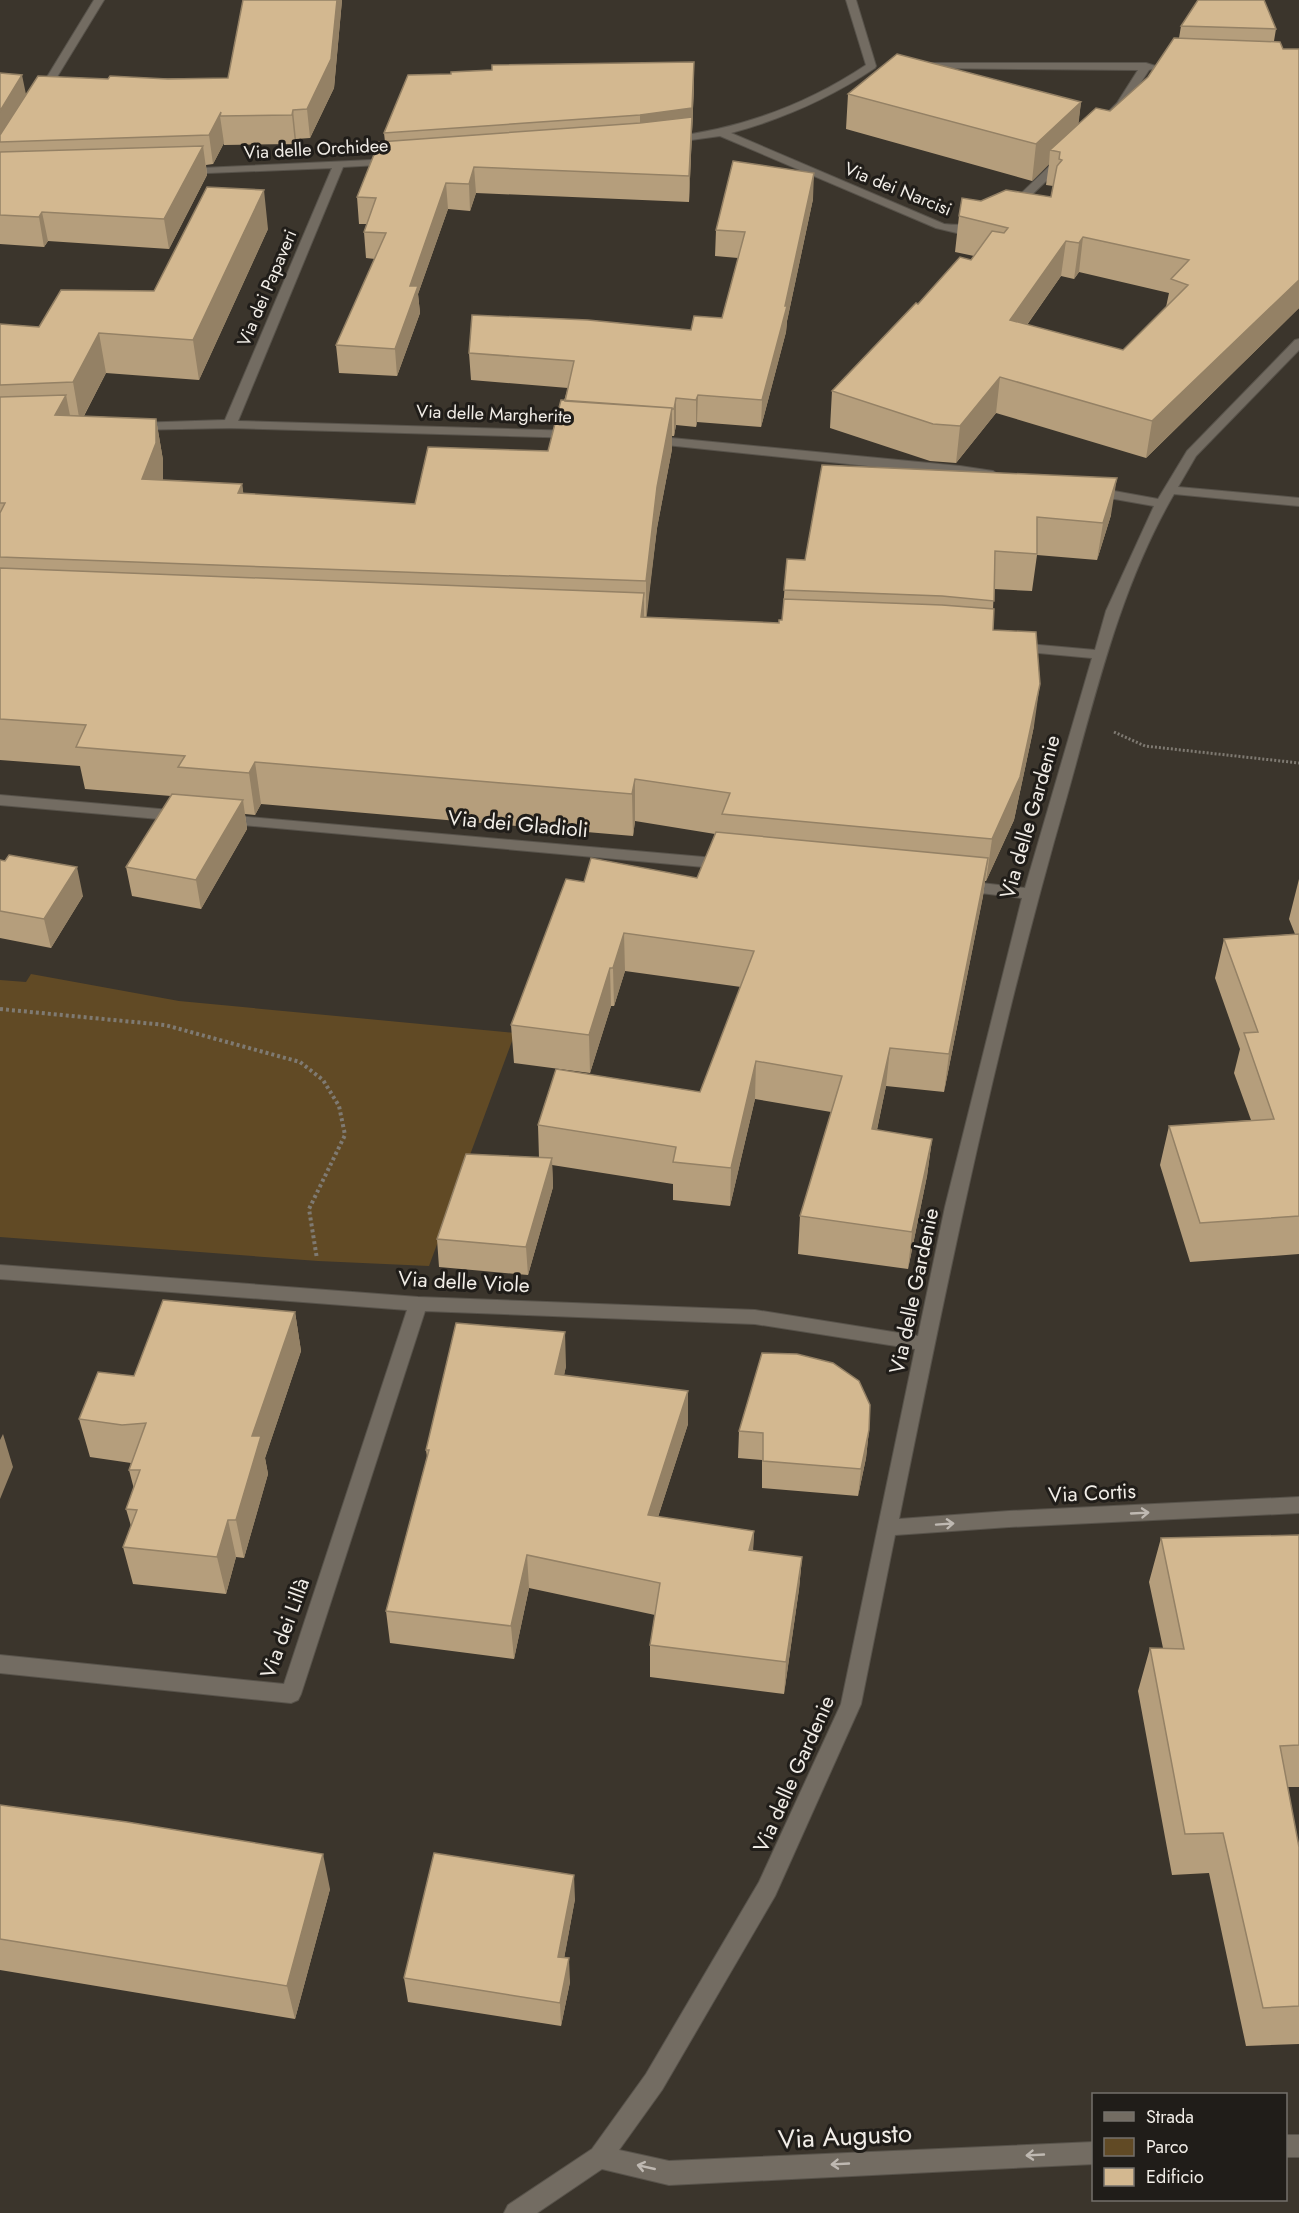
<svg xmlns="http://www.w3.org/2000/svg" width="1299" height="2213" font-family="Jost,sans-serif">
  <rect width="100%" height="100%" fill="#3b352c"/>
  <path fill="#614a25" d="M31,974L179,1001L515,1033L429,1266L318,1261L0,1237V980L26,982Z"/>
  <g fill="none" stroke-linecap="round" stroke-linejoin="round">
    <g stroke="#58534b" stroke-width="2">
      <path id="minor" d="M94,0H104L46,95L37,97L36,95Z
        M846,0H856L876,66L875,68C830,98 783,119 731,133L944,224C956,226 978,223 986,229L984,231L957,233L936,228L720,136L669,143L664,140L669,137C740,129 806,105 866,65Z
        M922,63H1146L1159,67L1149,70L1125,107L1111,117L1106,114L1117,103L1138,70L918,68V64Z
        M1064,155L1068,156V160L1015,211H1007V207L1060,156Z
        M392,159L396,160V164L343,167L238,421L575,431L579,432L581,435L579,438L230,428L132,430L130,427L132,424L136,423L225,420L332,168L184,174L180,173V169Z
        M1299,339V350L1196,456L1178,487L1299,498V506L1174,494C1120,587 1096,693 1067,796C998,1034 948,1276 899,1519L1009,1511L1299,1497V1513L1009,1527L895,1535L861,1704L775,1896L662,2090L619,2150L669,2161L1094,2142V2164L669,2185L602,2169L537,2213H504L508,2205L592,2149L646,2074L759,1882L841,1704L915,1349L755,1324L425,1311L301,1694L298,1700L291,1703L0,1673V1655L284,1684L407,1310L0,1279V1265L418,1297L755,1310L918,1336L945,1207L1022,898L964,891L956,886L964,881L1025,888L1092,658L1017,651L1010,647L1017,643L1095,650L1106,611L1154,506L1092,495L1086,491L1092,487L1158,499L1187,451L1295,340Z
        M651,436L960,466L993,471L999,475L993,479L647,443L645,440L647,437Z
        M0,795L182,811L189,816L182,821L0,805Z
        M226,815L726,859L734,864L726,869L221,823L219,820L221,817Z
        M1286,2135H1299V2157H1286Z"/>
    </g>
    <path stroke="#7f7a72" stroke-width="3" stroke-dasharray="2 2" stroke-linecap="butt" d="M1114,732L1145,746L1299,763"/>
    <path stroke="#7f7a72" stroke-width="4" stroke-dasharray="3 3" stroke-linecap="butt" d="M0,1009L165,1025L300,1062L323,1080L339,1106L345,1135L309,1209L317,1259"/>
    <use href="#minor" fill="#736c62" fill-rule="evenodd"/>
  </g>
  <path fill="#b59e7c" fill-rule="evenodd" d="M243,0H342L334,88L310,138L296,139L295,144L224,145V143L213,164L206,165L207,175L169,249L48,241L44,247L0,244V73L26,94L108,79L228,78Z
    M1181,26L1276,29L1274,41L1283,49H1299V308L1146,458L996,413L956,463L930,461L830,428L832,391L918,304L971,260L974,256L955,252L959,216L981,201L1051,197L1053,186L1046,185L1049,164L1032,181L846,129L848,94L1081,102L1078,124L1110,111L1148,77L1179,38ZM1079,272L1169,293L1166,307L1123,350L1027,325L1061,276L1074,279Z
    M694,85L689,202L476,193L470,211L448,209L418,294L420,313L397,376L339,373L336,345L375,259L366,258L364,232L367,224H359L357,197L385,142L384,133Z
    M813,199L787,321L786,332L761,427L697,422L696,427L676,425L674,436H672V449L657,528L646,617L779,623L782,620L787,559L805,560L822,465L1111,515L1097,560L1037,555L1032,591L994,589L993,609V630L1034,726L1014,820L986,881H985L983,896L944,1092L886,1086L877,1130L932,1139L927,1176L908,1269L798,1254L800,1216L831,1112L755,1099L730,1206L673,1200V1184L552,1165L553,1187L528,1275L439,1267L437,1239L539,1158L538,1125L700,1092L741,987L625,971L614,1006H611L590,1073L514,1063L511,1025L584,882L697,878L715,834L635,821L633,836L261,804L255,815L245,814L247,829L201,909L132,896L126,867L171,796L85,789L80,766L0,760V324L39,327L154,291L268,229L199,380L106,373L84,416L156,419L163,460V480L242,484L243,494L415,504L548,451L568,388L471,380L469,353L691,330L722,318L738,258L715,256L716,230Z
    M0,860L83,896L51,948L0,938Z
    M1299,879V1254L1190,1262L1160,1165L1169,1126L1251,1120L1234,1073L1240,1049L1215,978L1224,939L1295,934L1289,919Z
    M295,1312L301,1351L265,1458L268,1474L244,1558L236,1557L226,1594L133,1584L123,1547L131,1526L126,1509L134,1489L129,1470L131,1463L90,1457L79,1419L134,1376Z
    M566,1366L564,1375L688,1391V1424L658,1517L754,1531L753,1551L802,1557L799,1589L784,1694L650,1677V1645L655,1615L529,1588L514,1659L390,1643L386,1611L427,1457L426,1450Z
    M869,1430L866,1458L858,1496L762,1488V1460L738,1458L739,1431Z
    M1299,1535V1787H1287L1299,1847V2044L1246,2046L1209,1873L1172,1875L1138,1691L1150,1648H1163L1149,1582L1161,1538Z
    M0,1805L330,1889L295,2019L0,1970Z
    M575,1899L564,1958L570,1982L561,2026L408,2002L404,1978Z"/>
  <path fill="#948165" d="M337,0H342L334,88L310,138L307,109Z
    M694,62V85L689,202V176L640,139V115Z
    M22,75L28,104L0,142V111Z
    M1081,102L1077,138L1060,152L1050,150L1049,164L1032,181L1036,144Z
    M293,110L296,139L295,144L292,115Z
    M221,112L220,116L224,143L213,164L209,135Z
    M203,146L207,175L169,249L164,219Z
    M474,167L476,193L470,211L469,184Z
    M814,173L813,199L787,321L786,332L761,427L762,400L785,306Z
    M446,183L448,209L418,294L420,313L397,376L395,349L410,286Z
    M264,190L268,229L199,380L193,340Z
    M42,212L48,241L44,247L39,217Z
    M1083,237L1079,272L1074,279L1079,243Z
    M1066,241L1061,276L1005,356L1010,320Z
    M1299,280V308L1146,458L1152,421Z
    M99,333L106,373L80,423L73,382Z
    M1000,377L996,413L956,463L960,426Z
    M66,395L74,436L55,415Z
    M698,395L697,422L696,427V400Z
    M676,398V425L674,436V409Z
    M672,408V449L657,528L646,623V581L657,487Z
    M156,419L163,460V484L142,479Z
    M1117,478L1111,515L1097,560L1103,523Z
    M242,484L248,525L238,493Z
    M644,593V635L641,617Z
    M1040,684L1034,726L1014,820L986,881L992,839Z
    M255,762L261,804L255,815L249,773Z
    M635,779V821L633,836L632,794Z
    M243,800L247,829L201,909L196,880Z
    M988,858L983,896L944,1092L949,1054Z
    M77,867L83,896L51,948L44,919Z
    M624,933L625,971L614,1006L613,968Z
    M610,968L611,1006L590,1073L589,1035Z
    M890,1048L886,1086L869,1167L872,1129Z
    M756,1061L755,1099L730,1206L731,1168Z
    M932,1139L927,1176L908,1269L912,1232Z
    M552,1158L553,1187L528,1275L526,1247Z
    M295,1312L301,1351L265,1458L268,1474L244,1558L236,1520L252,1436Z
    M565,1332L566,1366L557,1408L555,1374Z
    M688,1391V1424L648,1548V1515Z
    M869,1430L866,1458L858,1496L861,1469Z
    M3,1434L13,1467L0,1499V1440Z
    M228,1520L236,1557L226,1594L217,1557Z
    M754,1531L752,1564L749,1550Z
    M527,1555L529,1588L514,1659L511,1626Z
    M802,1557L799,1589L784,1694L786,1662Z
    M323,1854L330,1889L295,2019L287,1986Z
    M574,1875L575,1899L560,1981L558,1957Z
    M569,1958L570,1982L561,2026L560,2003Z"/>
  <path fill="#d3b890" stroke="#948165" stroke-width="1.5" fill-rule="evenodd" d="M243,0H337L331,59L307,109L293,110L292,115L220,116L221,112L209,135L0,142V135L38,76L108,79L110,76L168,79L228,78Z
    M1198,0H1264L1276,29L1181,26Z
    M1174,38L1280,42L1283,49H1299V280L1152,421L1000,377L960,426L933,424L832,391L916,303L918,304L960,257L971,260L992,231L1004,233L1008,228L959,216L962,198L981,201L1006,190L1051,197L1057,166L1062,160L1059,159L1060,152L1050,150L1096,108L1110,111L1148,77ZM1083,237L1189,260L1171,279L1188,285L1123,350L1010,320L1066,241L1079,243Z
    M897,54L1081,102L1036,144L848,94Z
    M694,62L692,108L640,115L384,133L408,75L451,74V72L492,70V65Z
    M0,73L22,75L0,111Z
    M692,117L689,176L474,167L469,184L446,183L410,286H418L395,349L336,345L386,233L364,232L376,198L357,197L379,142L640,123Z
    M203,146L164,219L42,212L39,217L0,215V152Z
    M733,161L814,173L785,306H787L762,400L698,395L696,400L676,398L674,409H672V408L565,401L574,361L469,353L472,315L588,320L691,330L694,316L722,318L745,232L716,230Z
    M207,187L264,190L193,340L99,333L73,382L0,385V324L39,327L61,290L154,291Z
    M66,395L55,415L156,419V443L142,479L242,484L238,493L415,504L428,447L548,451L561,400L672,408L657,487L646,581L0,557V513L5,503H0V397Z
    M822,465L1117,478L1103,523L1037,517V554L995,551L994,601L942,596L784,590L787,559L805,560Z
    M0,568L644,593L641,617L779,623V620H782L784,599L942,605L994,609L993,630L1036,632L1040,684L1020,777L992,839L722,814L730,793L635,779L632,794L255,762L249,773L178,767L185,756L76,747L86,725L0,719Z
    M172,794L243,800L196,880L126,867Z
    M716,832L988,858L949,1054L890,1048L872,1129L932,1139L912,1232L800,1216L842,1076L756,1061L731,1168L673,1162L676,1147L538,1125L556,1069L700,1092L754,951L624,933L613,968H610L589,1035L511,1025L566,879L584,882L591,858L697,878Z
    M9,855L77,867L44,919L0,911V860L5,861Z
    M1299,934V1216L1200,1223L1169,1126L1274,1119L1244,1033L1258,1032L1224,939Z
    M466,1154L552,1158L526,1247L437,1239Z
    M163,1300L295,1312L252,1436H261L236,1520H228L217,1557L123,1547L137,1510L126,1509L140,1470H129L146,1423L122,1425L79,1419L98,1372L134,1376Z
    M456,1323L565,1332L555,1374L688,1391L648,1515L754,1531L749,1550L802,1557L786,1662L650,1645L660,1583L527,1555L511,1626L386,1611L429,1450H426Z
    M762,1353L797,1354L833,1363L859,1381L870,1405L869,1430L861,1469L763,1461V1433L739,1431Z
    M1299,1535V1745L1280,1746L1299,1847V2006L1263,2008L1223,1833L1185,1834L1150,1648L1184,1649L1161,1538Z
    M0,1805L127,1822L323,1854L287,1986L0,1939Z
    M434,1853L574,1875L558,1957L569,1958L560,2003L404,1978Z"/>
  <defs><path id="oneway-shaft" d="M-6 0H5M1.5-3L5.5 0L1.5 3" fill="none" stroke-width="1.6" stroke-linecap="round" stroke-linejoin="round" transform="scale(1.5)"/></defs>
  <g stroke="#bfb9b2">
    <use href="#oneway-shaft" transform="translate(1140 1513) rotate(-3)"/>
    <use href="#oneway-shaft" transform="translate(945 1524) rotate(-4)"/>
    <use href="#oneway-shaft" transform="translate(1035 2155) rotate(177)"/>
    <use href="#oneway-shaft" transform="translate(840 2164) rotate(177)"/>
    <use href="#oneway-shaft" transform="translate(646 2167) rotate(-167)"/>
  </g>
  <g text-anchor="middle" stroke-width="6" stroke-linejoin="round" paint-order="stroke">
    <g font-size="18" fill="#f1ede7" stroke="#201d19">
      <text transform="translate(316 149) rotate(-3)" y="6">Via delle Orchidee</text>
      <text transform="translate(898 189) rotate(22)" y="6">Via dei Narcisi</text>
      <text transform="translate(267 288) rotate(-67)" y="6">Via dei Papaveri</text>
      <text transform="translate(494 414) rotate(2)" y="6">Via delle Margherite</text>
    </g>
    <g font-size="21" fill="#f1ede7" stroke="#201d19">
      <text transform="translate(1030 817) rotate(-74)" y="7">Via delle Gardenie</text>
      <text transform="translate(518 824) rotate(5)" y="7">Via dei Gladioli</text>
      <text transform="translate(464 1282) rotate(3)" y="7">Via delle Viole</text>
      <text transform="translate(914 1291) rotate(-78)" y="7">Via delle Gardenie</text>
      <text transform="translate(1092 1493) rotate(-3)" y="7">Via Cortis</text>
      <text transform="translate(285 1628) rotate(-70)" y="7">Via dei Lillà</text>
      <text transform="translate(794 1774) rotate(-66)" y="7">Via delle Gardenie</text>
    </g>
    <g font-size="26" fill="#f1ede7" stroke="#201d19">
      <text transform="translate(845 2136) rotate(-3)" y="9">Via Augusto</text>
    </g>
  </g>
  <rect x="1092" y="2093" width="195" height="108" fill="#201d19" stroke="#74706b" stroke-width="1.5"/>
  <rect x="1104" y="2112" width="30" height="9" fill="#736c62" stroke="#74706b" stroke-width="1.5"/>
  <text x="1146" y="2123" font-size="18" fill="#f1ede7">Strada</text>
  <rect x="1104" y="2138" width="30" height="18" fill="#614a25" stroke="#74706b" stroke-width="1.5"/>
  <text x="1146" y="2153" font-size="18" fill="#f1ede7">Parco</text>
  <rect x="1104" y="2168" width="30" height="18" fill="#d3b890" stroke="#74706b" stroke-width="1.5"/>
  <text x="1146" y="2183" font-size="18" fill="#f1ede7">Edificio</text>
</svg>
